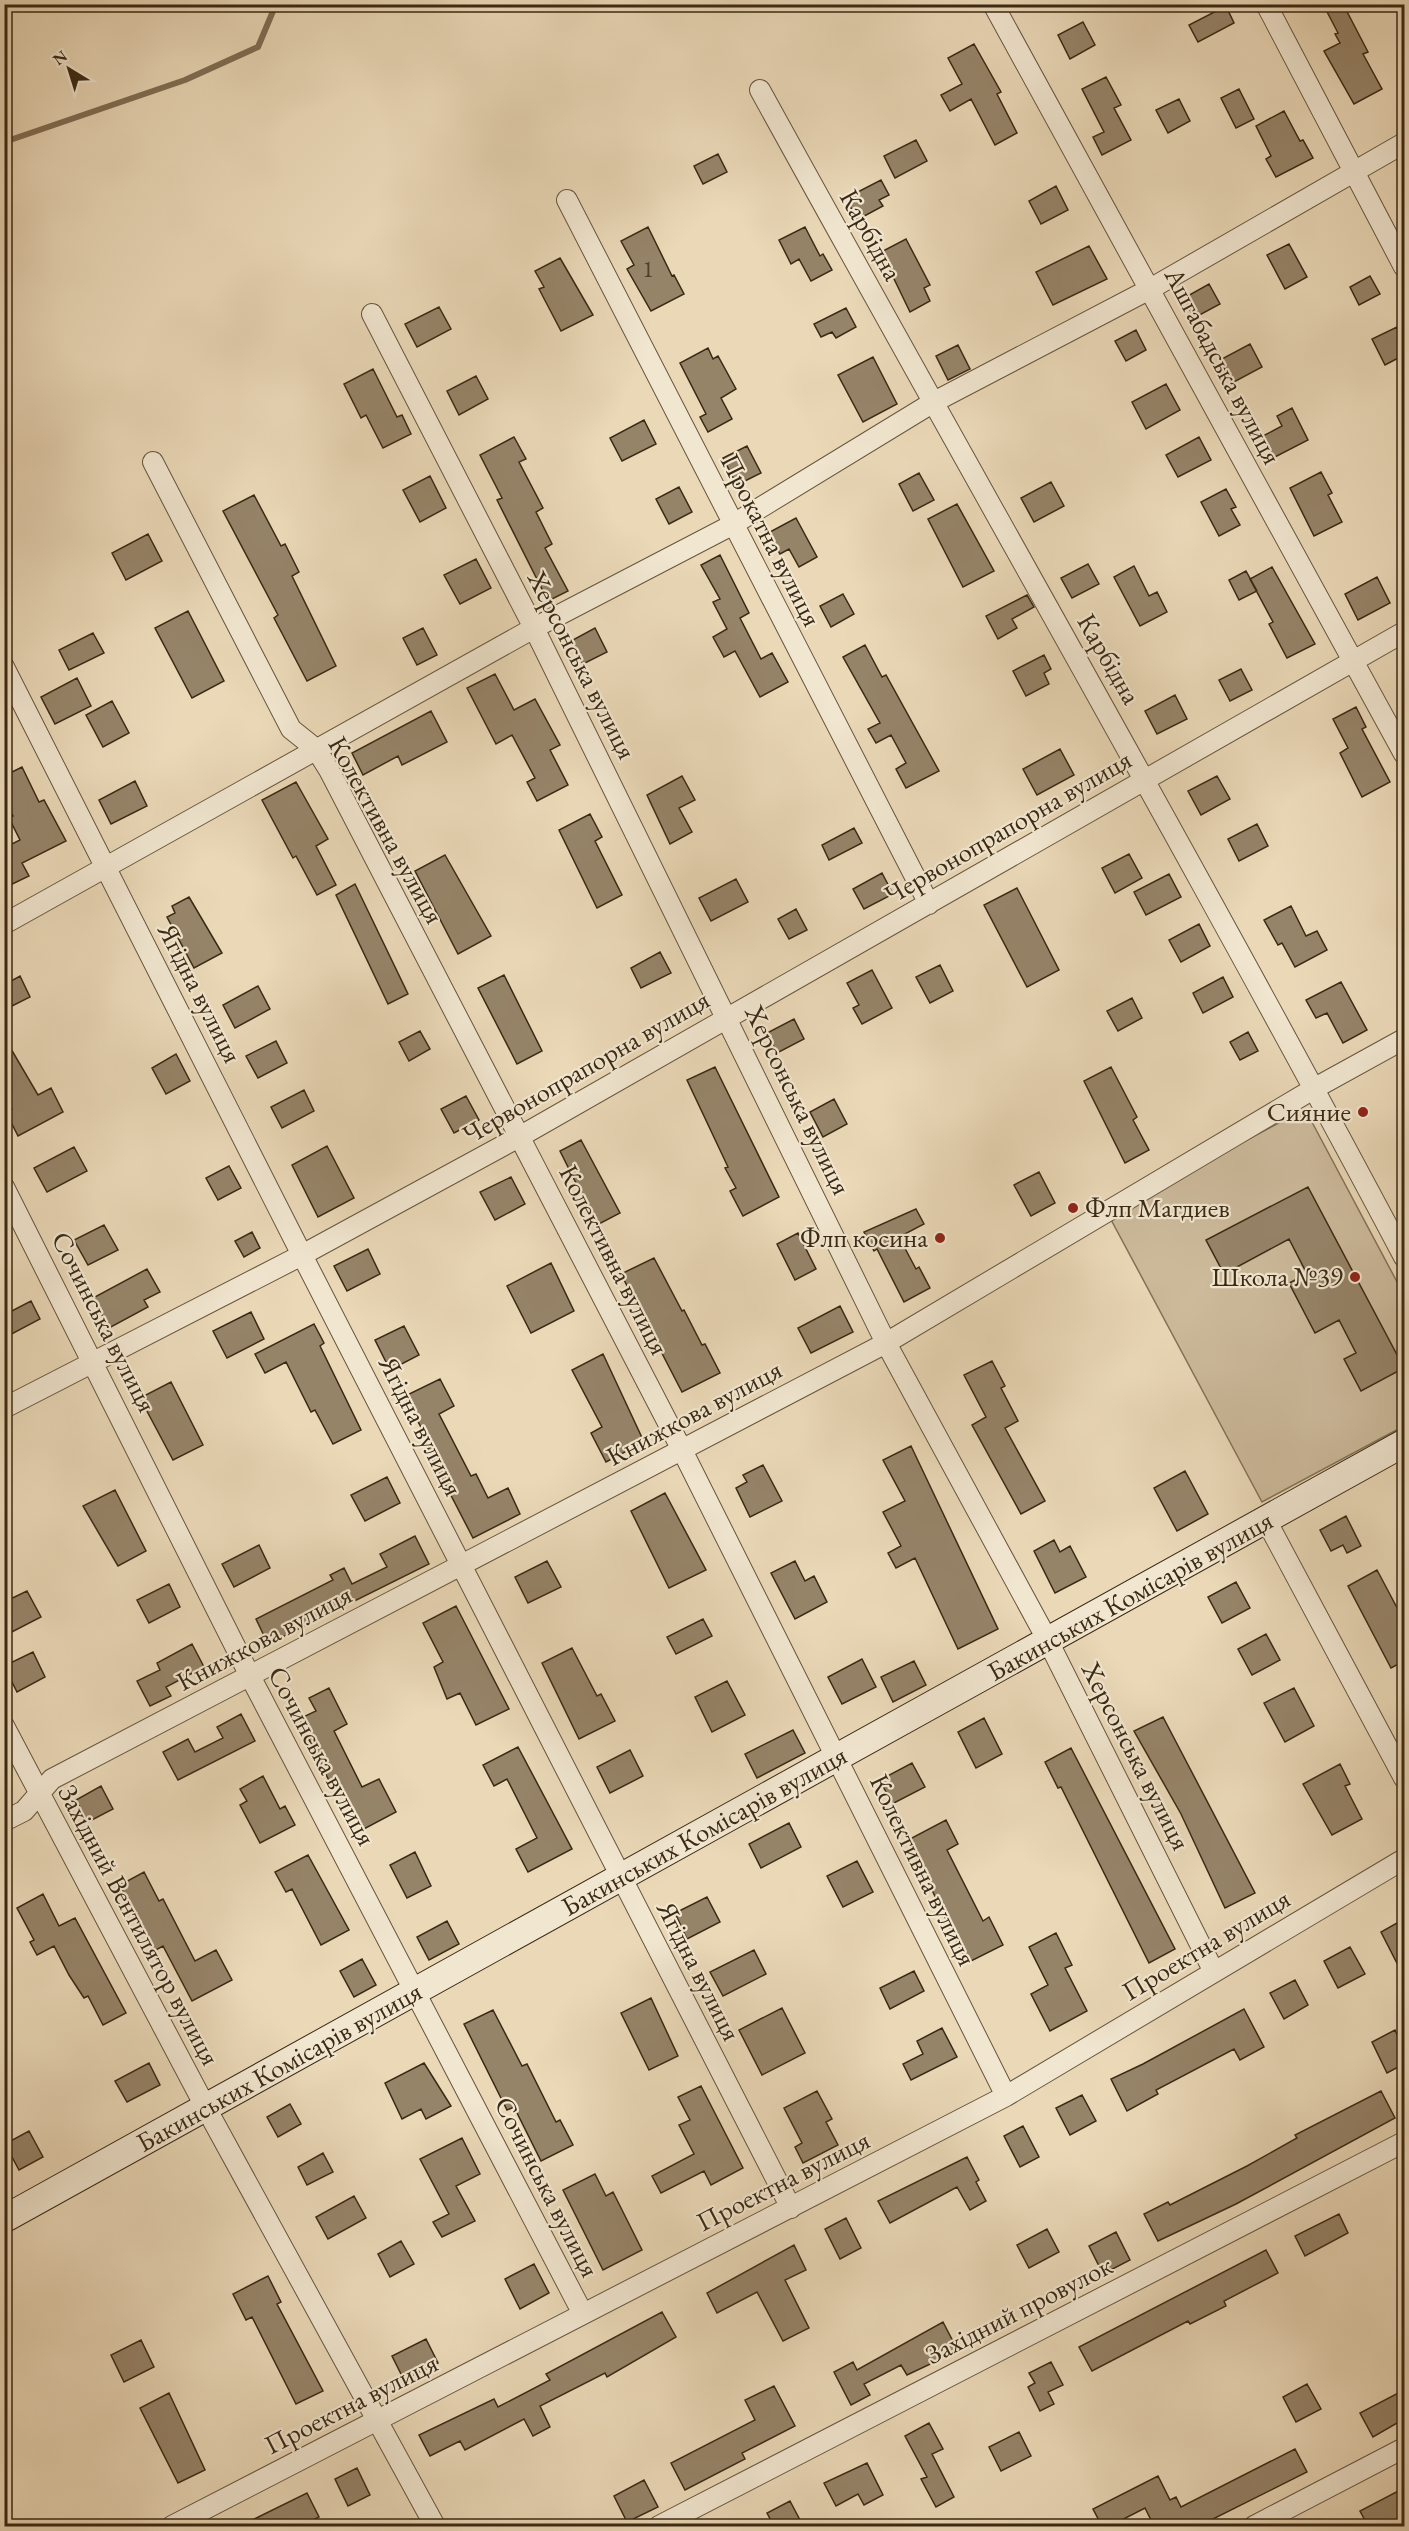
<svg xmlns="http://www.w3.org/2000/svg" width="1409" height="2531" font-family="'EB Garamond',serif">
  <rect width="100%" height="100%" fill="#ead8b7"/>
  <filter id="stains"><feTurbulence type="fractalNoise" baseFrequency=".00333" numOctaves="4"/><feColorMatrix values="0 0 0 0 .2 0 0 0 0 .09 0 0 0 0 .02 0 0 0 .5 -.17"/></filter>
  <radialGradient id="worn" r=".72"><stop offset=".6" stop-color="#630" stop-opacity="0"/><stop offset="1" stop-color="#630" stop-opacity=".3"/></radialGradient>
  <path fill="#ccba9b" stroke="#837258" stroke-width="1.5" d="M1305,1109L1404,1295V1426L1262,1502L1108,1214Z"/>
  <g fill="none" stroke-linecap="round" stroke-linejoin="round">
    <path stroke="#806e55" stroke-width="6" d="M4,139H13L185,80L258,47L276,4"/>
  </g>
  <path fill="#968469" stroke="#3a2914" stroke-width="1.5" d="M1323,4H1343L1368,52L1363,54L1382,89L1354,104L1324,51L1340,43L1335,34L1338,33Z
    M1226,6L1234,23L1198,42L1189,25Z
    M1083,22L1095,45L1070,59L1058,35Z
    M974,44L1001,92L997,94L1017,133L995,145L971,99L950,111L941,95L962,84L948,58Z
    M1106,77L1121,105L1114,108L1131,140L1102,155L1093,137L1104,132L1082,89Z
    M1239,89L1254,119L1236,128L1221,98Z
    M1179,99L1190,121L1168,133L1156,110Z
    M1284,111L1300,141L1303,140L1313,158L1276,177L1266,159L1271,156L1256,126Z
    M916,140L927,161L895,178L884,156Z
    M718,154L727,172L703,184L694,166Z
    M881,180L889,195L879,200L883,206L857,220L846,198Z
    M1056,186L1068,210L1041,224L1029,201Z
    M648,227L672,276L674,275L684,294L651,311L627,269L634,265L621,241Z
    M805,227L820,256L823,254L832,270L811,281L799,259L791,264L779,240Z
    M906,239L930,285L924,288L930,301L910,312L881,252Z
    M1289,244L1307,277L1285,289L1267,255Z
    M1089,246L1107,279L1053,305L1036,272Z
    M560,258L593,315L561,331L539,289L544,287L535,271Z
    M1370,276L1380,294L1359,305L1350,287Z
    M1209,284L1220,304L1194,318L1184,298Z
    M439,307L451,329L417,347L405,324Z
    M846,308L856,327L836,338L832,332L821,337L814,324Z
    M1397,327L1404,342V355L1385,365L1372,339Z
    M1136,330L1146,350L1126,361L1115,341Z
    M1250,344L1262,367L1232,383L1220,360Z
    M958,345L970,369L948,380L936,356Z
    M708,348L713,359L718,356L736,389L721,398L732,419L708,432L700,417L706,414L680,363Z
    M873,357L897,404L863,422L838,375Z
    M373,369L397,417L402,415L411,434L383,448L366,415L361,418L344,384Z
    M476,376L488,399L459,415L447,391Z
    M1166,384L1180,410L1146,429L1132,402Z
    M1292,408L1308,440L1273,458L1261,437L1282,426L1277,416Z
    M644,420L656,444L622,461L610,438Z
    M514,437L526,459L519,462L543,508L536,512L552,544L545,548L568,591L548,601L497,500L502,498L480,455Z
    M1199,437L1211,460L1178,477L1166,455Z
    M747,446L761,473L737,485L723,458Z
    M1321,472L1332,493L1328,495L1342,522L1314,536L1290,488Z
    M919,473L934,500L913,511L899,484Z
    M430,476L446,508L420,522L403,490Z
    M1051,482L1064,506L1034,522L1021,498Z
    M679,487L692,512L669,524L656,499Z
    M1226,489L1236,507L1231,509L1240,525L1219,536L1201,502Z
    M254,495L281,546L285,544L299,572L292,576L336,666L307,681L274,618L278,615L223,511Z
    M957,504L994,571L963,587L928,519Z
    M796,518L817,557L799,567L789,549L780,554L768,533Z
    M148,534L162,561L126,580L112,553Z
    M720,555L749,613L740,618L761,659L772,653L788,682L760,697L735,651L724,657L713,637L727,629L713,602L720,599L701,565Z
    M476,559L491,588L460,604L444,575Z
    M1088,564L1099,584L1072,598L1061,578Z
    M1134,566L1149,596L1157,592L1167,612L1140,626L1114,577Z
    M1272,567L1315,644L1287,658L1269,624L1273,622L1250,579Z
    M1246,571L1257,591L1239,600L1229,580Z
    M1377,577L1390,603L1358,620L1345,594Z
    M843,594L854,614L831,627L820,606Z
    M1027,595L1034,607L1012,619L1017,628L998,639L986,616Z
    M188,611L224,681L192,698L155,628Z
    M423,628L437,655L417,665L403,638Z
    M595,628L607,652L583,664L571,641Z
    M93,633L104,653L69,670L59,650Z
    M865,645L882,677L886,675L939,771L906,788L896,769L906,763L891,735L876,743L868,729L880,723L843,657Z
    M1044,655L1051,669L1044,673L1049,684L1026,696L1013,671Z
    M1241,669L1252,690L1230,701L1219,680Z
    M495,674L514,710L535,699L560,745L550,750L568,785L537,801L527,782L535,778L512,735L496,744L467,688Z
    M77,678L91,706L55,724L41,697Z
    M1175,695L1187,719L1157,734L1145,711Z
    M112,701L129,733L103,747L86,715Z
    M1356,707L1366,727L1362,729L1390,782L1362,797L1340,753L1348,748L1333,719Z
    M431,711L447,742L402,765L398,756L363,775L352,753Z
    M1060,749L1074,775L1037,795L1023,769Z
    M22,767L39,802L44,800L66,841L22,863L29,876L4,888V848L20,840L9,818L13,816L4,799V776Z
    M682,776L695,800L679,808L692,832L670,844L647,795Z
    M1217,776L1230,799L1201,815L1188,791Z
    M135,781L147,806L111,824L99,800Z
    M296,782L328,839L316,846L336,885L317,895L296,856L293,858L262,800Z
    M590,814L602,837L595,841L622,895L597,908L559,830Z
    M1257,824L1268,846L1239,861L1228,839Z
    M854,828L862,843L829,860L822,845Z
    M1129,854L1142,878L1115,893L1102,868Z
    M445,855L491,936L458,954L415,871Z
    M882,873L893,894L864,909L853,889Z
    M1169,874L1181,897L1146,915L1134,892Z
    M736,879L748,902L711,921L699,898Z
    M355,884L408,994L388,1004L336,895Z
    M1017,888L1059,970L1027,987L984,905Z
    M189,897L222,953L194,968L167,917L175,913L172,906Z
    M1291,906L1306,936L1317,931L1327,950L1295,967L1282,943L1278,945L1264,920Z
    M796,909L807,930L789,939L778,919Z
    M1199,924L1210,946L1181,962L1169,940Z
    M660,952L671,973L641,988L631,968Z
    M940,965L953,991L930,1003L916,977Z
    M872,970L892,1008L862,1024L853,1008L859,1005L847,983Z
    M504,975L542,1051L517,1064L478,988Z
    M20,976L30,997L4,1010V985Z
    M1223,977L1233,997L1203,1013L1193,993Z
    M1341,982L1367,1030L1343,1043L1327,1013L1316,1018L1306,1000Z
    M258,986L270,1009L235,1028L223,1005Z
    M1132,998L1142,1018L1118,1031L1107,1011Z
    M794,1019L804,1039L777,1053L767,1033Z
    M420,1031L430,1049L409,1061L399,1042Z
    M1248,1032L1258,1051L1240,1060L1230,1042Z
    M4,1037L38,1095L51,1088L63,1112L18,1136L6,1112L12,1109L4,1095Z
    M276,1041L287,1063L258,1078L246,1056Z
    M176,1054L190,1081L166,1094L152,1068Z
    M715,1067L779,1197L743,1216L730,1191L736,1188L725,1168L728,1167L687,1080Z
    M1111,1067L1137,1117L1133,1120L1149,1150L1125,1163L1084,1081Z
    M304,1090L314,1111L282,1128L271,1107Z
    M466,1096L479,1120L454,1133L441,1109Z
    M834,1099L847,1124L823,1137L810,1112Z
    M581,1140L620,1213L597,1225L560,1151Z
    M327,1146L354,1198L318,1217L292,1165Z
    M74,1147L87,1171L47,1192L34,1168Z
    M229,1166L241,1188L218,1200L206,1178Z
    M1039,1172L1055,1203L1031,1216L1014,1185Z
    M511,1177L525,1204L495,1220L480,1192Z
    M1308,1187L1404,1368L1361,1391L1344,1359L1356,1353L1339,1320L1315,1333L1289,1283L1307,1274L1289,1239L1224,1274L1206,1240Z
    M916,1209L924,1224L899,1237L916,1269L919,1267L930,1288L904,1302L877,1249L874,1251L864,1232Z
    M104,1225L118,1250L88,1265L74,1240Z
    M252,1232L260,1248L244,1257L235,1241Z
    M798,1233L816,1269L795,1280L777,1244Z
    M368,1249L380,1274L347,1291L334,1266Z
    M654,1258L682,1311L684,1310L702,1345L705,1344L720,1373L682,1392L621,1274Z
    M551,1263L574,1311L531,1333L507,1286Z
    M147,1269L160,1292L144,1300L148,1307L109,1328L93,1298Z
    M31,1301L40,1319L4,1338V1315Z
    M840,1306L853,1332L811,1353L798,1328Z
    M251,1312L264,1339L227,1358L213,1331Z
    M314,1324L324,1343L320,1346L361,1430L333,1444L315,1410L311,1412L286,1362L265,1373L255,1354Z
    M404,1326L419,1355L390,1370L375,1340Z
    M603,1354L644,1442L606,1462L591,1433L602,1427L572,1370Z
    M992,1361L1005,1386L1001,1388L1018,1421L1005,1428L1045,1501L1021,1514L972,1425L986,1417L964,1375Z
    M440,1379L454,1406L439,1414L471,1476L476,1474L488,1498L508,1488L520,1514L473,1538L427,1449L431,1447L405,1396Z
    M171,1382L203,1445L173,1460L140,1398Z
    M911,1446L998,1629L958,1649L915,1558L896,1568L888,1553L901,1546L883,1512L905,1501L883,1460Z
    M763,1465L782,1501L750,1517L736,1488L747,1482L743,1475Z
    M1185,1471L1208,1514L1177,1531L1154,1488Z
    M387,1477L400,1503L365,1521L351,1495Z
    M115,1490L146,1551L118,1566L83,1506Z
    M665,1493L706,1570L669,1588L631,1511Z
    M1346,1516L1361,1546L1347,1553L1343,1545L1331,1551L1320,1530Z
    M415,1536L429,1564L268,1644L256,1619L333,1580L330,1575L344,1568L352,1584L387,1567L380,1554Z
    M1054,1540L1060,1552L1070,1546L1086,1577L1055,1593L1034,1551Z
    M259,1545L270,1568L234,1587L222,1564Z
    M547,1561L561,1587L528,1603L515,1577Z
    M795,1561L805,1581L814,1576L827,1602L795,1619L771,1573Z
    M1377,1570L1404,1621V1661L1391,1668L1348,1586Z
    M1236,1582L1250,1608L1222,1623L1208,1597Z
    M169,1584L180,1607L149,1623L137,1600Z
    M27,1591L41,1617L4,1636V1602Z
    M456,1606L509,1709L476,1725L460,1693L447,1699L434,1667L443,1662L423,1623Z
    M703,1619L712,1636L676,1654L667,1637Z
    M1266,1634L1280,1660L1252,1675L1238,1649Z
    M192,1644L204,1667L166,1687L171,1696L150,1706L137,1681L160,1670L157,1663Z
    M572,1648L597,1696L601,1694L615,1721L579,1739L542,1663Z
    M33,1652L45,1677L17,1692L4,1666Z
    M862,1659L876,1687L842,1704L828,1677Z
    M914,1661L926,1685L893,1702L881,1677Z
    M727,1681L745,1715L712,1732L695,1697Z
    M329,1688L347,1724L334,1731L362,1787L379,1779L396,1812L362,1830L341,1789L335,1793L299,1719L316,1711L309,1698Z
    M1294,1688L1314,1726L1285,1742L1264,1703Z
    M241,1714L255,1741L178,1780L163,1752L188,1739L195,1752L223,1738L217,1727Z
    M1163,1717L1255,1893L1225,1908L1181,1814L1134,1731Z
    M984,1718L1002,1754L976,1768L958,1732Z
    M793,1730L805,1753L757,1778L745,1754Z
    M518,1747L572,1849L528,1872L516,1849L537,1838L507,1779L494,1786L483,1765Z
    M1071,1748L1175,1949L1149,1963L1061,1787L1058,1788L1045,1762Z
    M630,1750L643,1776L610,1793L597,1767Z
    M912,1763L925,1787L892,1804L880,1780Z
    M1340,1764L1350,1784L1345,1786L1362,1819L1332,1835L1303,1784Z
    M263,1776L280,1809L285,1806L295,1825L260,1843L240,1805L247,1801L240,1789Z
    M101,1786L113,1809L88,1822L76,1800Z
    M946,1820L958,1844L947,1850L983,1921L989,1917L1003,1945L967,1963L908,1840Z
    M789,1823L801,1847L761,1868L749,1844Z
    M415,1852L431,1886L407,1898L390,1865Z
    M308,1855L349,1930L321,1945L292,1889L286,1892L275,1872Z
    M857,1861L873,1892L843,1907L827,1876Z
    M144,1872L159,1901L163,1899L195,1961L216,1950L232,1980L192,2001L163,1946L154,1951L120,1885Z
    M43,1894L59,1926L75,1918L126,2013L103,2025L88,1996L84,1998L69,1975L54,1946L37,1955L30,1942L34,1940L17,1908Z
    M707,1897L720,1922L687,1939L675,1913Z
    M1404,1919V1977L1381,1932Z
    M447,1921L459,1944L429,1960L417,1937Z
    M1056,1933L1072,1965L1065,1968L1087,2011L1050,2031L1031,1994L1048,1985L1029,1947Z
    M1350,1947L1365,1974L1338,1988L1324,1961Z
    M754,1950L766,1974L723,1996L710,1972Z
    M362,1959L376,1985L354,1997L340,1971Z
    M914,1971L924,1991L890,2009L880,1988Z
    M1295,1980L1308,2005L1284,2019L1270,1993Z
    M651,1998L678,2056L649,2070L621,2013Z
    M782,2008L805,2053L762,2075L739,2030Z
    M1244,2009L1264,2047L1240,2060L1234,2049L1156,2090L1158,2094L1127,2111L1111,2079L1143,2064Z
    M493,2010L522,2066L527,2064L556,2122L560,2120L573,2145L541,2161L514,2107L507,2110L464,2024Z
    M942,2028L957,2057L911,2080L903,2064L923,2054L917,2041Z
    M1395,2030L1404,2050V2064L1387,2073L1372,2042Z
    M149,2063L160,2085L127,2102L115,2081Z
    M424,2063L451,2106L426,2119L421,2109L402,2119L385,2083Z
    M701,2086L743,2168L711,2185L704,2171L661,2193L652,2176L694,2154L679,2125L690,2120L678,2097Z
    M817,2091L832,2119L826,2122L838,2145L803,2163L795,2147L802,2143L784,2108Z
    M1381,2091L1395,2118L1236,2204L1158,2241L1144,2214L1168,2202L1170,2205L1247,2166L1297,2138L1295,2135Z
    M1082,2095L1096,2121L1070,2135L1056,2108Z
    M290,2104L301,2124L278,2137L267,2117Z
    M1023,2126L1039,2157L1020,2167L1004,2136Z
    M29,2131L43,2157L19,2170L5,2144Z
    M462,2138L480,2174L456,2186L475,2221L442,2237L433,2222L449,2214L420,2159Z
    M323,2153L333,2172L307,2185L298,2167Z
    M967,2157L979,2180L976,2182L986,2201L970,2210L957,2187L890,2223L878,2201Z
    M595,2174L606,2196L613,2192L642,2250L603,2270L563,2190Z
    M354,2196L366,2218L328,2239L316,2217Z
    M1339,2214L1348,2233L1305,2256L1295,2236Z
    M846,2218L861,2248L840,2259L825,2229Z
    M1047,2229L1059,2252L1029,2268L1017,2245Z
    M1116,2232L1130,2260L1103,2274L1089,2246Z
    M401,2241L414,2264L390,2277L378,2254Z
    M794,2245L806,2270L785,2280L809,2328L783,2341L757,2292L717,2313L707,2293Z
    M1266,2250L1278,2273L1224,2301L1226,2306L1190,2324L1188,2321L1092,2371L1079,2347Z
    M534,2264L549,2293L520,2309L505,2279Z
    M268,2276L281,2302L277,2304L323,2391L296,2404L252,2317L246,2320L233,2294Z
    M662,2312L676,2337L607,2377L605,2373L540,2406L550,2427L533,2436L524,2419L465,2450L460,2441L430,2456L419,2435L494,2399L498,2407L550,2380L546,2374Z
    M943,2322L958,2351L907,2375L901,2365L864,2384L870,2395L851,2405L834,2372L853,2362L857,2370Z
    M426,2339L438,2363L404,2380L392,2356Z
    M141,2340L154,2367L124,2382L111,2355Z
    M1051,2362L1063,2385L1048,2392L1054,2404L1040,2411L1028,2387L1035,2383L1029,2373Z
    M1307,2384L1321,2409L1296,2422L1283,2397Z
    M774,2386L795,2426L742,2453L745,2459L685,2490L671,2463L755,2420L745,2400Z
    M1404,2390V2419L1373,2437L1360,2413Z
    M169,2393L205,2470L178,2483L140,2408Z
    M929,2423L943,2449L932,2454L954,2497L936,2507L921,2479L927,2477L905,2436Z
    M1019,2432L1031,2456L1001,2471L989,2447Z
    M1295,2449L1307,2472L1199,2526H1154L1145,2508L1110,2526H1102L1093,2509L1158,2476L1170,2500L1176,2497L1181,2507Z
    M867,2463L883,2495L864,2505L858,2494L836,2506L824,2483Z
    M357,2468L370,2495L348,2506L335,2479Z
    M644,2480L658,2507L627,2522L614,2496Z
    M1404,2488V2515L1383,2526H1368L1360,2511Z
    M307,2493L319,2517L301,2526H240Z
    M790,2501L801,2522L792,2526H774L767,2513Z"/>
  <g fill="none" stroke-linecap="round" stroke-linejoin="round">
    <g stroke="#66553d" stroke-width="22">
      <path id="street" d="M993,4L1404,754
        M1266,4L1404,267
        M760,90C974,479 1196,865 1404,1257
        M567,200L929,904
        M372,314L534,628L886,1343L1048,1641L1214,1972
        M153,462L291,729L316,749L329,770L682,1450L1006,2096
        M4,667L302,1255L791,2208
        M4,924L534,628L732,525L932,403L1150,289L1404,143
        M4,1187L250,1676L583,2314
        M4,1408L302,1255L519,1137L1404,632
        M1266,1520L1404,1778
        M4,1726L206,2108L435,2526
        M4,1821L24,1811L52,1779L886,1343L1315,1088L1404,1039
        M172,2526L1006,2096L1404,1859
        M659,2526L1404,2142
        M1254,2526L1404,2448"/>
    </g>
    <g stroke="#3a2914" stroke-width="29">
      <path id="secondary" d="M4,2219L1404,1443"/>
    </g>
    <use href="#street" stroke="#f1e6d0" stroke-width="20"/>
    <use href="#secondary" stroke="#f1e6d0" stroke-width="27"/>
  </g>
  <g fill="#8f2418" stroke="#f1e6d0" stroke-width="2">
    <circle cx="1363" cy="1112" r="6"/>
    <circle cx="1073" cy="1208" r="6"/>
    <circle cx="940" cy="1238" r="6"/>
    <circle cx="1355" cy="1277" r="6"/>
  </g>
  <g text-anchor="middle" stroke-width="4.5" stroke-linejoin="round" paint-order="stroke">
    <g font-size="24" fill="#514029">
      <text x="648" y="277">1</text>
    </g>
    <g font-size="27" fill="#3a2914" stroke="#f1e6d0">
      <text transform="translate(871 235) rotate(61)" y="9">Карбідна</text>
      <text transform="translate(1223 366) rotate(62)" y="9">Ашгабадська вулиця</text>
      <text transform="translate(771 540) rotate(63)" y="9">Прокатна вулиця</text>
      <text transform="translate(1109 659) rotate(60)" y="9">Карбідна</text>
      <text transform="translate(582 665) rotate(63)" y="9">Херсонська вулиця</text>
      <text transform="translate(1008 827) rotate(-30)" y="9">Червонопрапорна вулиця</text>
      <text transform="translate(386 830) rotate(61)" y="9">Колективна вулиця</text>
      <text transform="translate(200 993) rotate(63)" y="9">Ягідна вулиця</text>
      <text transform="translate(586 1067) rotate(-30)" y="9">Червонопрапорна вулиця</text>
      <text transform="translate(798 1100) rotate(64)" y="9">Херсонська вулиця</text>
      <text transform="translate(614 1260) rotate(63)" y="9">Колективна вулиця</text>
      <text transform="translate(104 1322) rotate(63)" y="9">Сочинська вулиця</text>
      <text transform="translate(694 1413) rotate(-28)" y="9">Книжкова вулиця</text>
      <text transform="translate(421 1426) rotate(63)" y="9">Ягідна вулиця</text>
      <text transform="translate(1130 1596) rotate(-29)" y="9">Бакинських Комісарів вулиця</text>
      <text transform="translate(264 1638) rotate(-28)" y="9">Книжкова вулиця</text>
      <text transform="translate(322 1756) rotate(62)" y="9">Сочинська вулиця</text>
      <text transform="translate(1136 1756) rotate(63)" y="9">Херсонська вулиця</text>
      <text transform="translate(704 1831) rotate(-29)" y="9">Бакинських Комісарів вулиця</text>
      <text transform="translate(923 1870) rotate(64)" y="9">Колективна вулиця</text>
      <text transform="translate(139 1925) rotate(62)" y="9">Західний Вентилятор вулиця</text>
      <text transform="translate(1206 1945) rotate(-31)" y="9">Проектна вулиця</text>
      <text transform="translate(699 1971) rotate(63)" y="9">Ягідна вулиця</text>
      <text transform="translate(279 2067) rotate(-29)" y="9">Бакинських Комісарів вулиця</text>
      <text transform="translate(783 2181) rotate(-27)" y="9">Проектна вулиця</text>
      <text transform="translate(547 2187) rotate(63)" y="9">Сочинська вулиця</text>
      <text transform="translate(1019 2310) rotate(-27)" y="9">Західний провулок</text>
      <text transform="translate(351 2404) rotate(-27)" y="9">Проектна вулиця</text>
    </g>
    <g font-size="27" fill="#3a2914" stroke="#f1e6d0" text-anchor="end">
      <text x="1351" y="1121">Сияние</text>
      <text x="1085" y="1217" text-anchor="start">Флп Магдиев</text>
      <text x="928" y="1247">Флп косина</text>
      <text x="1343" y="1286">Школа №39</text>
    </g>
  </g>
  <rect width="1409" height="2531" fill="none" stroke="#ead8b7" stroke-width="24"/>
  <rect x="6" y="6" width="1397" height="2519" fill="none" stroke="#3a2914" stroke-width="3"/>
  <rect x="12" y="12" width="1385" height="2507" fill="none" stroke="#3a2914" stroke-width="1.5"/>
  <g transform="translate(69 69) rotate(322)" stroke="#f1e6d0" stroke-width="4.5" paint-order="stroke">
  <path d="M0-4.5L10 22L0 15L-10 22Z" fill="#3a2914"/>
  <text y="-9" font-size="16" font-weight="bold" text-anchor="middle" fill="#3a2914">N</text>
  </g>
  <rect width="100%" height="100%" filter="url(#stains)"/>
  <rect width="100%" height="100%" fill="url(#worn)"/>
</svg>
